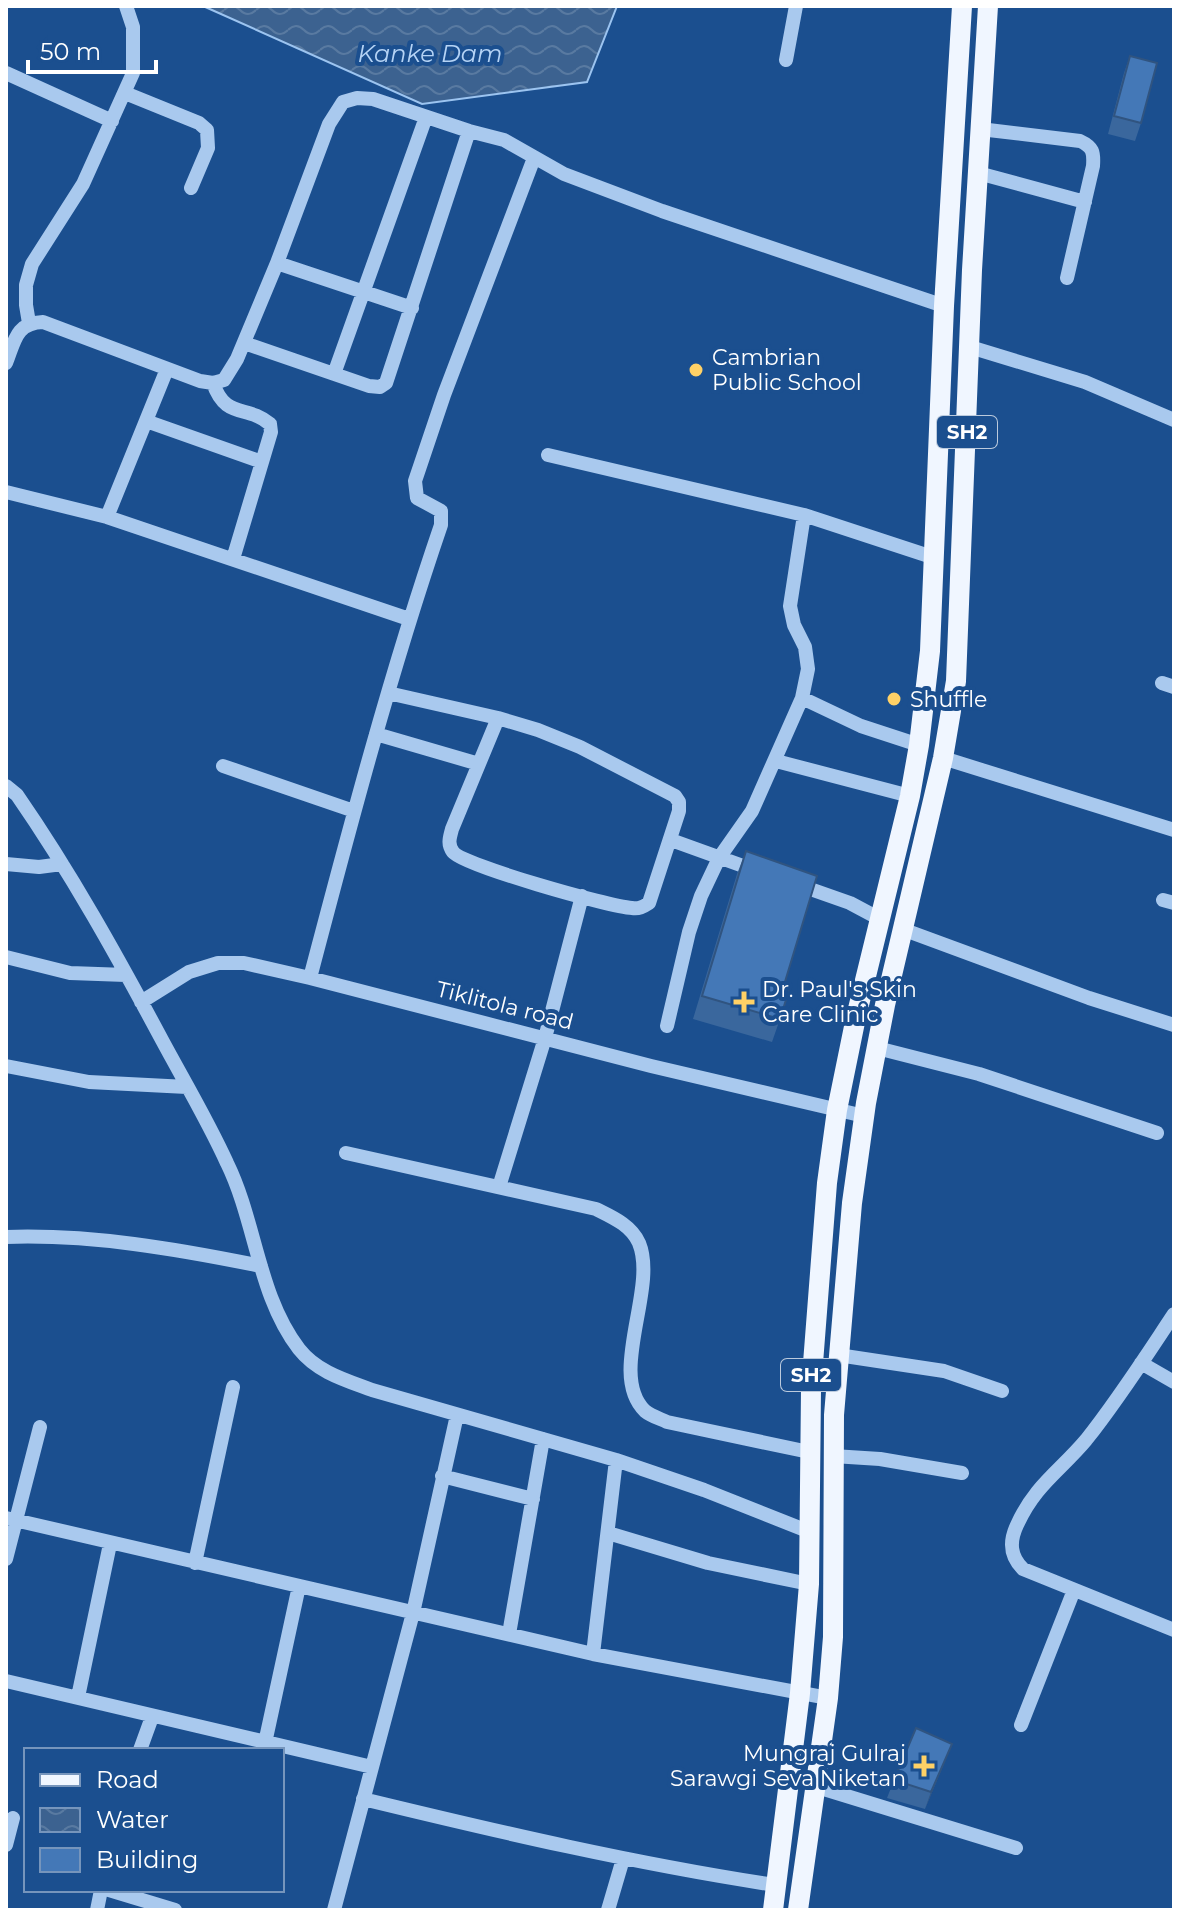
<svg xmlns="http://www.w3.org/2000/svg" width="1180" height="1916" font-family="Montserrat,sans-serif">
  <defs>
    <pattern id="water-waves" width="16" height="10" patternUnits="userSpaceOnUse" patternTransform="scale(2)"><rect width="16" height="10" fill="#3c6290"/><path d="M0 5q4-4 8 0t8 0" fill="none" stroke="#597aa1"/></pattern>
  </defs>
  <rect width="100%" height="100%" fill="#1b4f8f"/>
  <path fill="url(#water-waves)" stroke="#9cc4f0" stroke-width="2" d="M203,6H617L587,82L422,104Z"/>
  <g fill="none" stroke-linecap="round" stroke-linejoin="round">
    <path stroke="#a9c9ee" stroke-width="14" d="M786,60L796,6
      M6,73L112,121
      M125,93L199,123L207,130L208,148L191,188
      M980,129L1080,141C1093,147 1094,152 1093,166L1067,278
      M978,173L1085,202
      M277,263L412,308
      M29,323L26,305V285L32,264L83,184L133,73V27L126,6
      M244,343L369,386L380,387L386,383L469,131
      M970,347L1085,382L1174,420
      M6,363C15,340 16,323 43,322L200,381L213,383L224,380L237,359L277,263L329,124L343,102L357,98L373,99L469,131L504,140L564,174L662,211L944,306
      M334,374L426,117
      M213,383C226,420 246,404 270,424L271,432L233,559
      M146,421L262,462
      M548,455L804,515L932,557
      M6,492L107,517L409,619
      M107,517L167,369
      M1162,683L1174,687
      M388,693L498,718L538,730L580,747L675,796L679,802V811L649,903C643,907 639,909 632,908C610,907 462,865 453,852C447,844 450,837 452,829L498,718
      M802,698L861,726L919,745
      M376,734L479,764
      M943,758L1174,830
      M776,761L910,796
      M223,766L354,811
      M6,786L17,795C71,873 117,956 162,1040C184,1081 208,1121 227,1163C256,1222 258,1296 299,1349C317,1372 345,1380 372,1390L616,1460L704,1490L810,1532
      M671,840L757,871
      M6,864L39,867L62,864
      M796,884L850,903L880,919
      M1163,900L1174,903
      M902,929L1089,998L1174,1025
      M6,957L70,973L126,975
      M310,978C350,826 390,674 441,525V511L417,498L415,481L444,395L534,158
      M141,1002L189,972L218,963H244L310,978L651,1066L864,1116
      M667,1026L689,932L701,896L719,858L752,811L802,698L808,669L805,647L794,625L790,606L804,515
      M877,1048L979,1074L1157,1133
      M6,1066L89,1082L187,1087
      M346,1153L596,1209C612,1217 631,1225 639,1243C658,1289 607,1374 645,1411C651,1416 661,1419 667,1422L809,1452
      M499,1187L545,1038L582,896
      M6,1237C91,1234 177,1249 261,1266
      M1174,1314C1146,1356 1118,1400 1086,1440C1060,1471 1035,1485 1017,1525C1009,1542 1010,1556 1023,1569L1174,1630
      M838,1355L944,1371L1002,1391
      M1141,1363L1174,1382
      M833,1456L880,1459L962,1473
      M442,1476L533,1499
      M6,1518L593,1654L828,1698
      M608,1533L708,1563L809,1584
      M6,1559L40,1427
      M195,1563L233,1387
      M509,1634L543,1439
      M593,1654L616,1460
      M6,1681L372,1767
      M78,1697L110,1544
      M1021,1725L1074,1590
      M265,1743L299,1586
      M140,1750L152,1717
      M814,1786L1016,1848
      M363,1799C499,1832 636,1864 775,1885
      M6,1845L13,1818
      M109,1890L175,1910
      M97,1910L101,1890
      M334,1910L413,1613L457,1415
      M608,1910L623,1859"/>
    <path stroke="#f0f6ff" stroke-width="20" d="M773,1910L800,1693L809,1584L811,1389L827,1183L837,1110L856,1017L910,796L919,745L930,651L944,306L962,6
      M798,1910L828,1698L833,1637L834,1415L852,1203L866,1103L885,1005L943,758L956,681L972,270L988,6"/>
  </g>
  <path fill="#3a679d" d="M1130,56L1141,123L1135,141L1108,134L1124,73Z
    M746,851L784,985L780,1019L772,1042L693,1019L737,874Z
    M945,1761L925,1809L887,1798L894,1780Z"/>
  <path fill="#305480" d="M952,1744L945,1761L925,1809L931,1792Z"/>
  <path fill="#4478b7" stroke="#305480" stroke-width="2" d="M1130,56L1157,63L1141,123L1114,116Z
    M746,851L817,876L784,985L790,987L780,1019L702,996Z
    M916,1728L952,1744L931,1792L894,1780Z"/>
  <g fill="#ffd166" stroke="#1b4f8f" stroke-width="3">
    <circle cx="696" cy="370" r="8"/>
    <circle cx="894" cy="699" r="8"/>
    <path d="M740 990h8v8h8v8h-8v8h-8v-8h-8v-8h8z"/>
    <path d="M920 1754h8v8h8v8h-8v8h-8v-8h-8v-8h8z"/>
  </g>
  <g text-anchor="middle" stroke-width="8" stroke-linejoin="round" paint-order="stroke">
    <g fill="#1b4f8f" stroke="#bbcadd" stroke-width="2">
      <rect x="937" y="416" width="60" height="32" rx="6"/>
      <rect x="781" y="1359" width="60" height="32" rx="6"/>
    </g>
    <g font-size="20" font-weight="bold" fill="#fff">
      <text x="967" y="439">SH2</text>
      <text x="811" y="1382">SH2</text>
    </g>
    <g font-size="22" fill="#fff" stroke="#1b4f8f" text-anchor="start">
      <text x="712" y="365">Cambrian<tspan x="712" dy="25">Public School</tspan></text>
      <text x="910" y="707">Shuffle</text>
      <text x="762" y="997">Dr. Paul's Skin<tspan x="762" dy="25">Care Clinic</tspan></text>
      <text x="906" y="1761" text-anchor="end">Mungraj Gulraj<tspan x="906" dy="25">Sarawgi Seva Niketan</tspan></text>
    </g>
    <g font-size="22" fill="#fff" stroke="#1b4f8f">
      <text transform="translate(505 1005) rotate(14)" y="8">Tiklitola road</text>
    </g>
    <g font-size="24" font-style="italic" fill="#b5d3f5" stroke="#1b4f8f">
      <text x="430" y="62">Kanke Dam</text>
    </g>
  </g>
  <rect width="1180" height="1916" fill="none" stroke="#ffffff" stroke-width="16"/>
  <rect x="24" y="1748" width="260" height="144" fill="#1b4f8f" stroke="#7695bc" stroke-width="2"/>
  <rect x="40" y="1774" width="40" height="12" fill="#f0f6ff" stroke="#7695bc" stroke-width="2"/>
  <text x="96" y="1788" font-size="24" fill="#ffffff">Road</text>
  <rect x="40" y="1808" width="40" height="24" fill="url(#water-waves)" stroke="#7695bc" stroke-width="2"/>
  <text x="96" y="1828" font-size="24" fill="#ffffff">Water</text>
  <rect x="40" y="1848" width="40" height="24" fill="#4478b7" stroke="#7695bc" stroke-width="2"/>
  <text x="96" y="1868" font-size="24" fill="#ffffff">Building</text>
  <path d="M28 60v12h128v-12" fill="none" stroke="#ffffff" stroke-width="4"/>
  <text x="40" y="60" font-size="24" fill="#ffffff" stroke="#1b4f8f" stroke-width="6" paint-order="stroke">50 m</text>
</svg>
